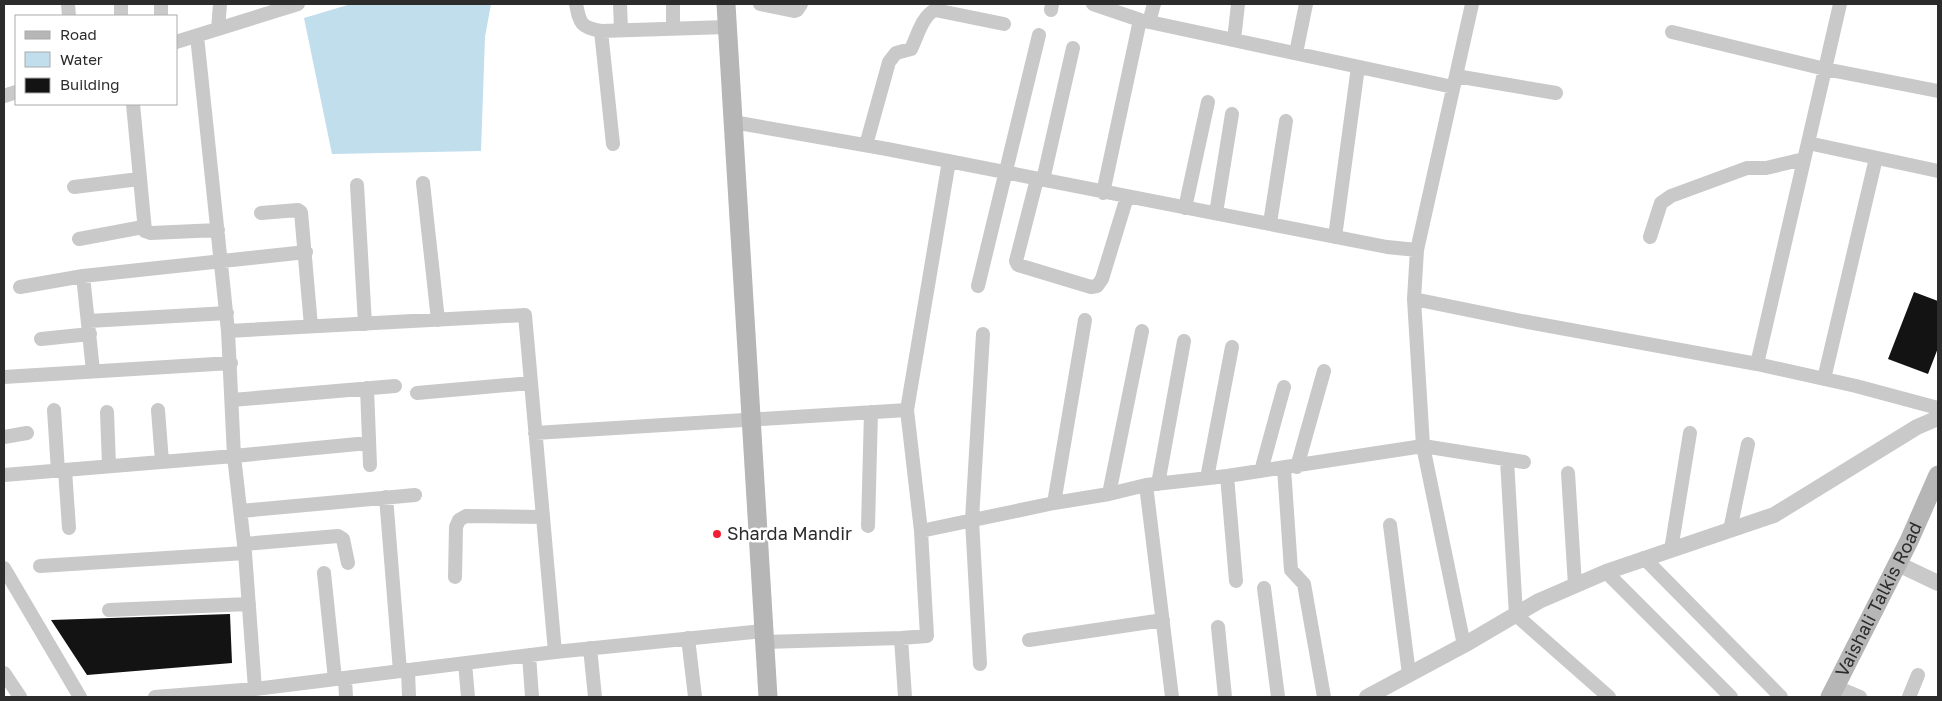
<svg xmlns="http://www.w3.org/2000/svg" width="1942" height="701" font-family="'Golos Text',sans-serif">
  <rect width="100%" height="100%" fill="#fff"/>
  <path fill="#c1deed" d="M351,4H491L485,37L481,151L332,154L304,18Z"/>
  <path fill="#131313" d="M1914,292L1938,301V348L1928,374L1888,359Z
    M230,614L232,663L87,675L51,620Z"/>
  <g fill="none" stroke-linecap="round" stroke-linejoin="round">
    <path stroke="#c9c9c9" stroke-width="14" d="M68,4L69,16
      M576,4C580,23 580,27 601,31L727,27
      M620,4L621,30
      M673,4V28
      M760,4L794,11L797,10L801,4
      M1093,4L1140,20
      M1472,4L1417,250L1414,299L1522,321L1757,364L1856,386L1938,408
      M1051,10L1052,4
      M121,16V4
      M161,16V4
      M1149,22L1154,4
      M218,29L220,4
      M601,31L613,144
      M1672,32L1825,69L1938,91
      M197,36L228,331
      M1234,40L1238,4
      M176,42L298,4
      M1296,53L1306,4
      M1456,76L1556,93
      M4,96L16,92
      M133,104L145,231L151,233L218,230
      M733,122L887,149L1387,247L1417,250
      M1808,143L1938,171
      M866,145L889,62L896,53L911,49C917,37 922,16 935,10L1004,24
      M949,161L907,410L921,531L1054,503L1109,494L1146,485
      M1037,179L1016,261L1018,265L1091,287L1097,286L1102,279L1127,197
      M1043,180L1073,48
      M423,183L438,320
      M357,185L365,324
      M74,187L139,179
      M1103,193L1140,20L1453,87
      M1185,208L1208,102
      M261,213L298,210L301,212L311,326
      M1216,213L1232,114
      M1270,223L1286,121
      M1335,237L1358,67
      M1650,237L1661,203L1671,196L1747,168H1766L1804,159
      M79,239L143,227
      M83,276L93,371
      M978,286L1039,35
      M20,287L83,276L306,252
      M1414,299L1423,446L1464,645
      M89,321L227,313
      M41,339L90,334
      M1757,364L1840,4
      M4,377L231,363
      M1824,379L1876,158
      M367,388L370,465
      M417,393L531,383
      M232,400L395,386
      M54,410L58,471
      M158,410L162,462
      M107,412L109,466
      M535,433L907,410
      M4,437L27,433
      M1507,460L1516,615L1609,697
      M1297,467L1324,371
      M1284,468L1291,570L1304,584L1324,697
      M65,470L69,528
      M1261,471L1284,387
      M1568,473L1575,585
      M4,475L234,456L368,443
      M1227,476L1236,581
      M1207,478L1232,347
      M1158,484L1184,341
      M1109,494L1142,331
      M386,497L400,671
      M1054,503L1085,320
      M241,511L415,495
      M1390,525L1409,674
      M868,526L871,412
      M1730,530L1748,444
      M244,544L338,536L343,539L348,563
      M1671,550L1690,433
      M1644,558L1781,697
      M40,566L245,553
      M4,568L80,697
      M1606,572L1731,697
      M324,573L335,679
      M455,577L456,527L459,520L466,516L543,517
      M1264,588L1278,697
      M109,610L249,604
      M1218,627L1225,697
      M688,638L695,697
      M901,638L905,697
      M1029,640L1163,620
      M764,642L901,638L927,636L921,531
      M590,648L595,697
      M529,655L532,697
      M465,663L468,697
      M980,664L972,520L983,334
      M408,670L409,697
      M4,673L20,697
      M345,678L346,697
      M1836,687L1860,697
      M255,689L245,553L234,456L228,331L525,315L555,652
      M155,697L255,689L555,652L763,631
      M1172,697L1146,485L1227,476L1423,446L1524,462
      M1909,697L1918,675"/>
    <path stroke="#c9c9c9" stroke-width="16" d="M1898,564L1938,583
      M1367,697L1464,645L1539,601L1606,572L1774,515L1917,427L1938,418"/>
    <g stroke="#b6b6b6" stroke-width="19">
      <path d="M726,4L768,697"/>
      <path id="s1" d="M1830,697L1909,541L1938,475"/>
    </g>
  </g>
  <circle fill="#f31e35" stroke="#fff" stroke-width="2" cx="717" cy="534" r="5"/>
  <g text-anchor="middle" stroke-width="5" stroke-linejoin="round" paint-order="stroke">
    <g font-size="18" fill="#2c2c2c" stroke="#fff" text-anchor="start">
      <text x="727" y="540">Sharda Mandir</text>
    </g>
    <g font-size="18" fill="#2c2c2c" stroke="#fff">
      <text dy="6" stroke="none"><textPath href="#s1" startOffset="109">Vaishali Talkis Road</textPath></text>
    </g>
  </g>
  <rect width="1942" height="701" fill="none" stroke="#2c2c2c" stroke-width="10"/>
  <rect x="15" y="15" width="162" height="90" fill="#ffffff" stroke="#ababab"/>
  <rect x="25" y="31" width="25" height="8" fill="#b6b6b6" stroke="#ababab"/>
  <text x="60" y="40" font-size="15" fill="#2c2c2c">Road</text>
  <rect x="25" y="52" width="25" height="15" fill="#c1deed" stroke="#ababab"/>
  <text x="60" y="65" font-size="15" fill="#2c2c2c">Water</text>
  <rect x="25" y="78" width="25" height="15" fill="#131313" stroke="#ababab"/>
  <text x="60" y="90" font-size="15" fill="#2c2c2c">Building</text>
</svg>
